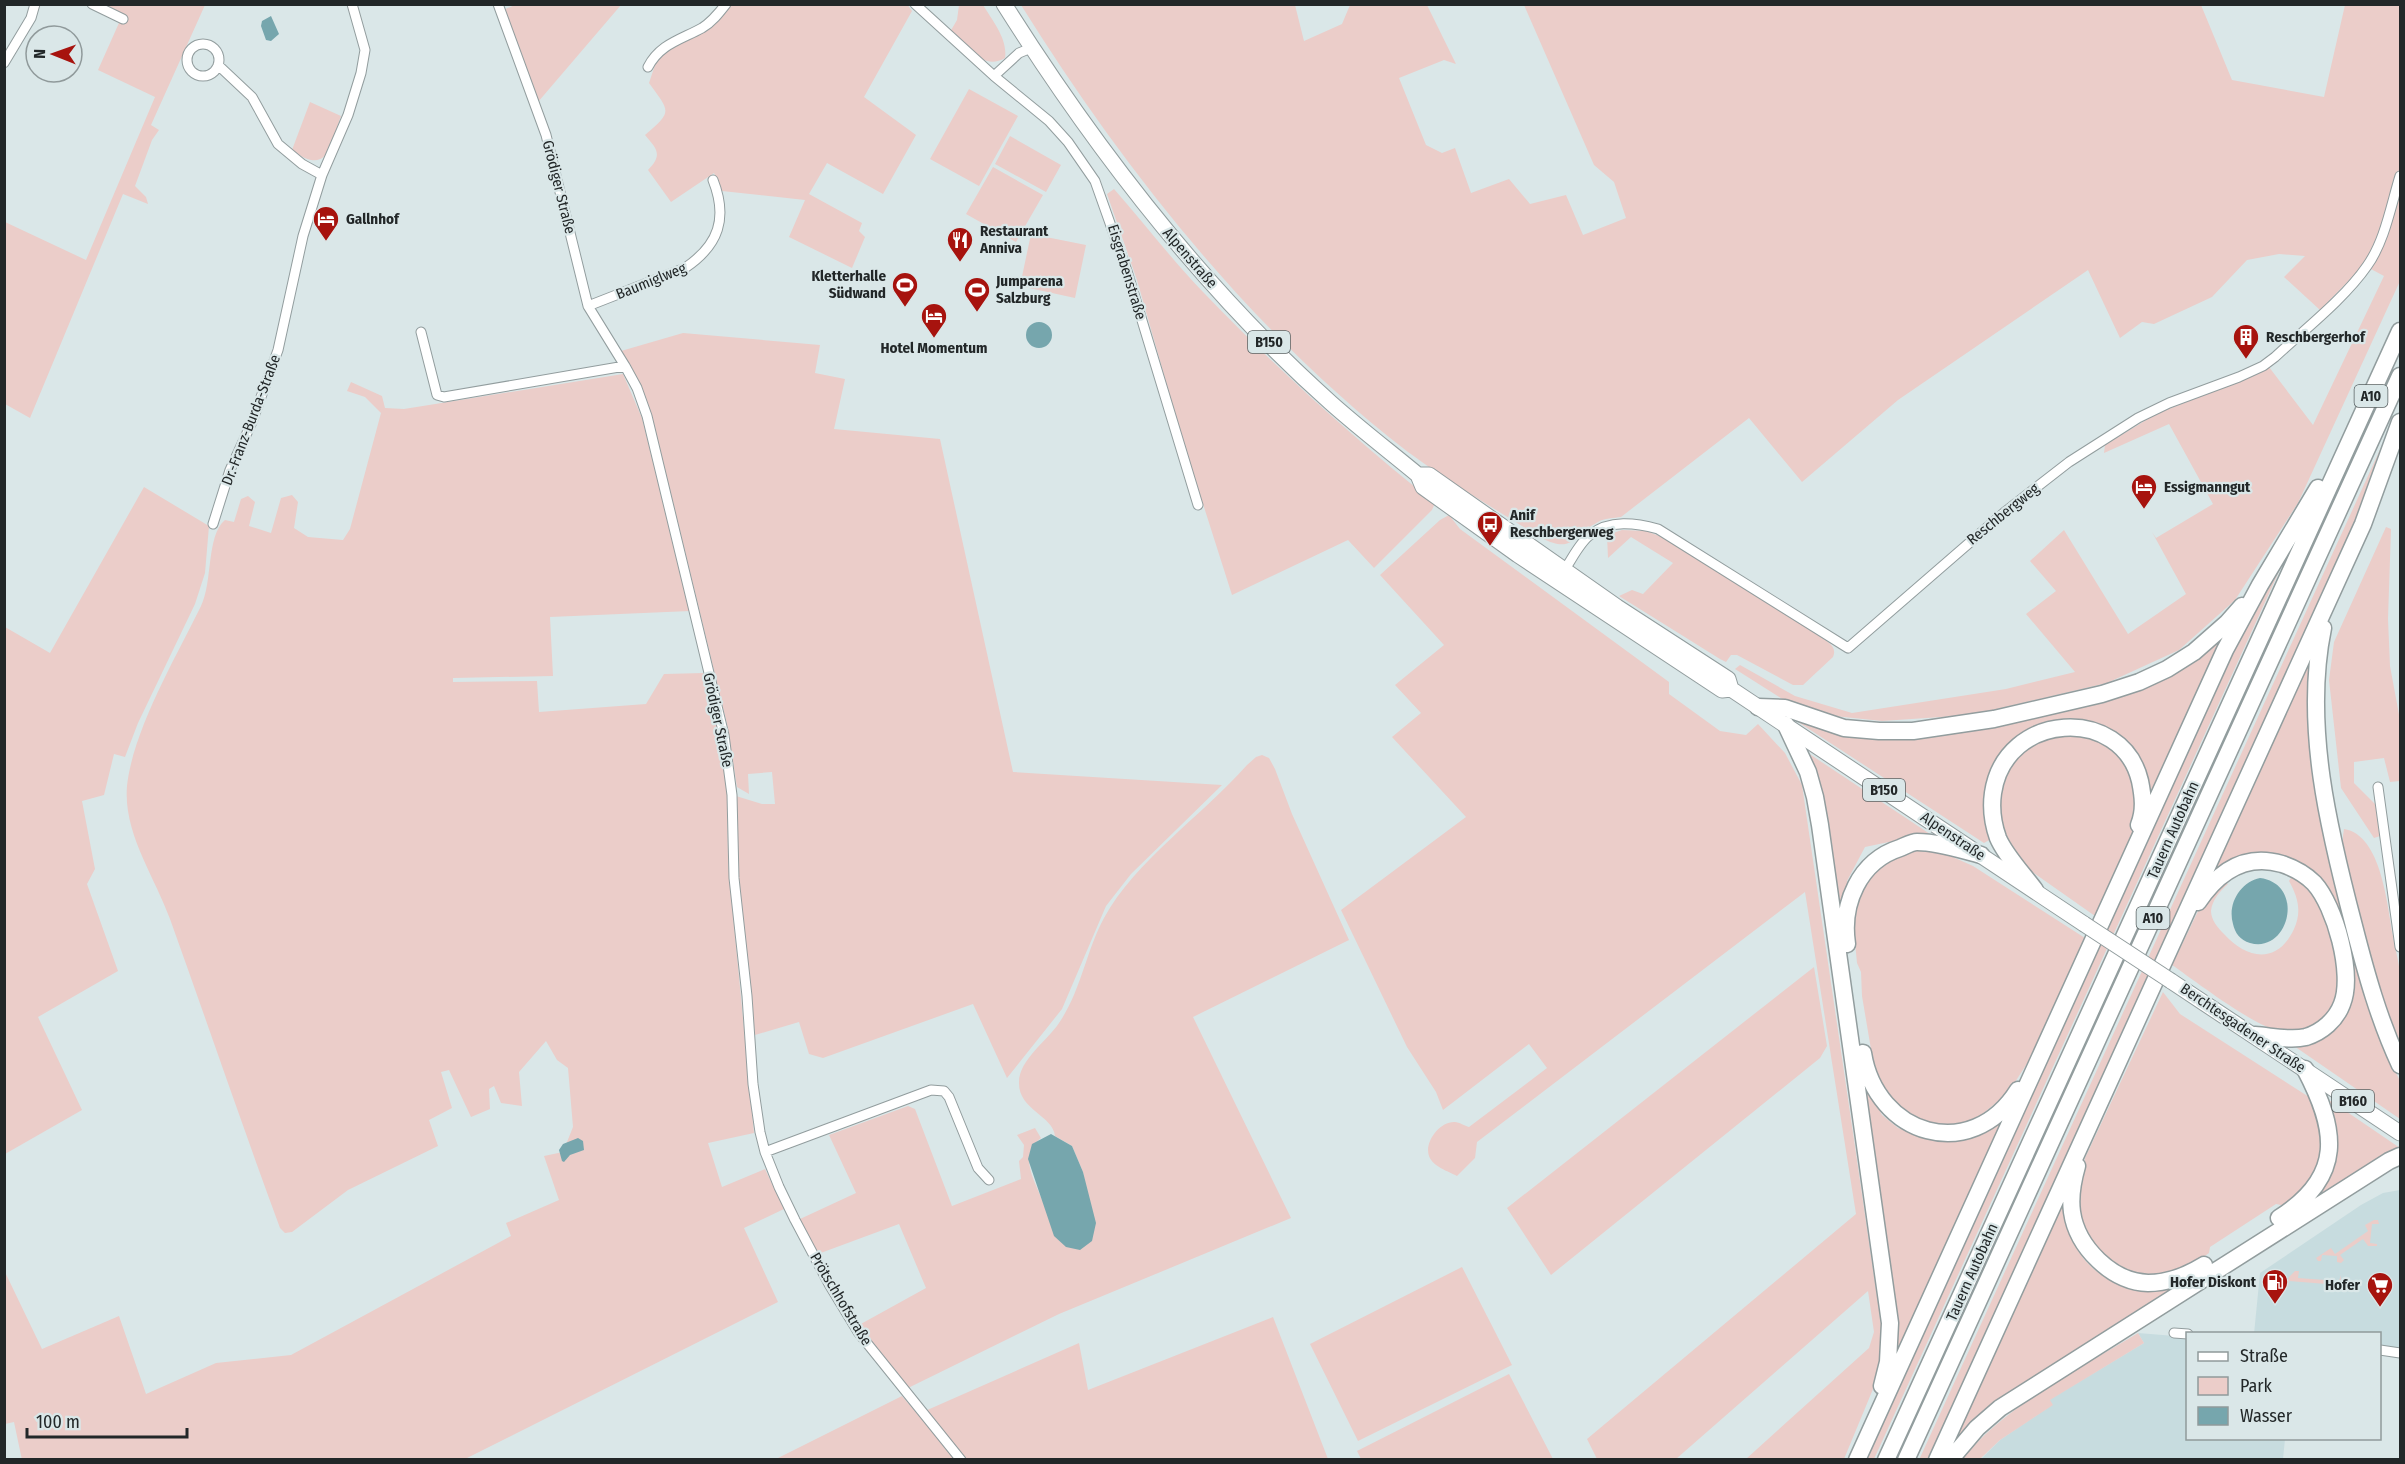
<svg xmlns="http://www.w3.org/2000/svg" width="2405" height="1464" font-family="'Fira Sans Condensed',sans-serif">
  <rect width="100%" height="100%" fill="#dae7e8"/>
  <path fill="#c7dcdf" d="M2400,1190V1350L2380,1348V1334H2254L2260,1273L2361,1205L2383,1193Z
    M2138,1333L2187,1337L2188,1438L2285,1439L2283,1459L1980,1460L2000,1440L2052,1405L2049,1400L2144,1343Z"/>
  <path fill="#ebcdc9" d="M907,4L912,11L864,97L916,135L883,194L827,163L809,194L862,223L859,231L865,237L852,268L789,237L805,200L722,191L714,173L671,202L648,170C663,155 657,149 645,135C673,111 670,112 649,83L657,59L729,5Z
    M102,5H205L151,125L159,130L152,140L135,186L146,197L148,204L123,194L30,418L5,404V222L86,260L155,97L98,70L123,14Z
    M515,5H621L538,102L503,10Z
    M959,5H983C992,20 1008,39 1005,58C983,71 965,46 950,32L957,20Z
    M1021,5H1295L1304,41L1342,24L1350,5H1427L1456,64L1444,60L1399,78L1426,145L1442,153L1455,148L1471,193L1509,179L1530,204L1566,195L1583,235L1626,218L1614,182L1594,165L1524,5H2201L2232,80L2324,97L2345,5H2400V167L2376,245L2364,265L2320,310L2284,277L2305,256L2279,254L2247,260L2212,297L2154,324L2142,322L2120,338L2088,270L1898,400L1802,482L1749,418L1621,517C1614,518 1604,518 1598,522C1572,536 1574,554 1541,538C1497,510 1450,483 1408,452C1252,332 1124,170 1021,5Z
    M969,89L1018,116L979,186L930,159Z
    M310,102L341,116C330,146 328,177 292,150Z
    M1010,136L1061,165L1046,192L995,164Z
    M993,167L1043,195L1016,242L966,214Z
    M2400,182V281L2298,503L2235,600L2179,650L2107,683L1971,715L1882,721L1825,715L1787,702L1735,669L1740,665L1795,696L1852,713L2006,689L2075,672L2026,614L2056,591L2030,561L2064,530L2128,634L2186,594L2152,532L2156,538L2213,504L2169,424L2104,453L2105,445L2156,414L2252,376L2269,367L2313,425L2384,276L2369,268Z
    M1114,189C1144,223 1172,260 1204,293C1276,368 1353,438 1435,503L1432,510L1374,568L1348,540L1232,595L1182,438L1137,280L1107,194Z
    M1031,234L1086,245L1075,298L1020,286Z
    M683,333L820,345L815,373L845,379L834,429L940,439L1013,772L1222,785L1131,874L1106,906L1062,1009L1007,1078L973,1004L823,1058L809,1054L799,1022L755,1035L738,870L736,796L762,804H775L772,772L748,774L749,794L737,787L727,724L671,494L640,386L621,351Z
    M623,374L642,418L690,611L550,617L553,676L453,678V682L537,681L539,712L646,704L664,674L704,673L720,732L727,786L728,862L754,1133L708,1143L722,1187L765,1169L784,1209L744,1228L778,1302L465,1459L22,1460L14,1422L5,1424L4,1270L42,1349L119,1316L146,1394L216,1363L291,1355L511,1236L506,1223L559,1200L544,1156L563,1152L573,1127L568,1068L557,1060L546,1041L519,1072L522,1106L501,1103L494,1086L489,1089L490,1109L471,1117L449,1070L441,1072L452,1108L429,1120L438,1146L348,1190L292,1232L285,1233L280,1228C242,1125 207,1022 170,919C155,877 123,833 127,786C133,730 176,657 201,606C213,582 206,536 225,520L234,522L241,499L248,496L255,502L249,526L271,533L281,498L292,495L298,502L294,528L308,537L343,540L350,529L381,413L365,397L347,391L351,382L382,396L385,408L404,409Z
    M2393,421L2383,461L1932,1459L1919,1460Z
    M144,487L209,526L205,573L195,604L138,723L125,757L114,754L104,795L82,801L95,869L87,884L118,971L38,1017L82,1110L5,1154V627L50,653Z
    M1449,515L1460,529L1669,682V694L1720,731L1746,735L1758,724L1785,753L1802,785L1882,1331L1881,1362L1878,1377L1844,1459H1746L1869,1348L1874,1332L1868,1291L1676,1459H1597L1587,1439L1856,1214L1805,892L1477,1142L1475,1158L1457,1176C1448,1171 1433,1167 1429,1156C1424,1142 1440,1121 1455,1122C1459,1122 1465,1126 1469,1127L1547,1068L1529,1044L1443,1110L1436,1092L1407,1047L1341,910L1466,817L1392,737L1421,713L1395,685L1444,645L1380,575L1440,520Z
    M2386,527L2391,529L2388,619L2390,666L2400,720V781L2390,782L2384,758L2354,762V783L2376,805L2380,836L2374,838L2341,788L2329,680L2334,642Z
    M1622,530L1646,531L1670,540L1818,635C1826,641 1838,646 1833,657L1803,685H1793L1737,655H1731L1726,662L1720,659L1619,596L1632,590L1643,594L1673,563L1631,537L1608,558L1607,535Z
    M2279,565H2282L1874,1459L1862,1460L2226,661Z
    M2232,625L2152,800L2147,788L2093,723C2077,720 2058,718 2042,723C2010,733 1985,769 1985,802C1984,814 1989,828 1991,839L1984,843L1795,720L1870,735L2085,704Z
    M2313,647L2312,726L2389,1058L2400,1081V1119L2294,1046L2347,1012L2352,992L2319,878C2299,855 2262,853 2234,860C2227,861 2220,867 2213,870Z
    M2053,733H2082L2106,744L2128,763L2137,786L2139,813L2132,834L2095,916L2028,869L2012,849L2002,826L1998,793L2015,757Z
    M1805,751L1936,838H1908L1865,847L1847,881V894L1838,915L1832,843Z
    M1262,755L1269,758L1275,769L1292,814L1349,940L1193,1017L1291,1218L1059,1314L906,1389L859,1325L926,1288L899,1224L818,1254L800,1219L856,1193L829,1135L908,1106L915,1109L952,1206L1021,1179L1019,1161L1023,1157L1024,1145L1017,1135L1035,1128L1041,1138C1018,1155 1034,1179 1042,1200L1087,1194L1083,1172L1072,1146L1055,1136C1053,1115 1018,1110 1019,1082C1019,1060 1047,1041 1059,1023C1081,991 1086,951 1104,918C1135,861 1203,815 1247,765L1256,757Z
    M2344,829C2382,835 2387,906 2393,936C2395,950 2400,964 2400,978C2402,1001 2400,1025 2400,1048C2384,1002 2370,957 2358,910C2351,885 2339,854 2344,829Z
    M1913,850L1946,854L1973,866L2085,938L2028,1062L2008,1093L1980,1116L1958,1125H1933L1911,1118L1896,1105L1875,1073L1862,996L1861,972L1857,963L1853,922L1857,902L1864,882L1877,866Z
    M2292,876C2304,885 2316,896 2323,910C2342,954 2355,1039 2281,1031C2257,1029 2194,980 2172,965L2202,903L2223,881L2228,884C2220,891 2212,900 2211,911C2211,920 2218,928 2224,934C2247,960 2278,964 2294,929C2302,912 2298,897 2289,881Z
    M1814,967L1827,1046L1820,1058L1551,1275L1507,1208Z
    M2163,992L2180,1014L2309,1097C2327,1118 2327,1156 2313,1180C2307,1189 2295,1198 2286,1206L2276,1204L2210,1247L2209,1253L2191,1266L2172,1274L2149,1275L2129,1272L2112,1263L2095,1247L2080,1219V1188L2085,1158Z
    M1863,1078L1882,1115L1898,1128L1915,1134L1942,1139L1998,1120L2003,1124L1901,1345H1898L1893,1285Z
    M2331,1101L2400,1148L2318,1195L2337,1149V1130L2328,1102Z
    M2061,1200L2066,1203C2067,1212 2067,1223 2070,1231C2078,1265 2113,1290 2148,1288C2160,1287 2173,1284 2185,1282L2133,1314L1945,1459Z
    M2374,1220H2378L2379,1224H2372L2370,1243L2377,1244V1246H2368L2363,1239L2340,1255L2344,1260L2341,1263L2337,1262V1256L2322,1255L2321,1261H2318L2316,1258L2331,1248L2335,1254L2368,1231L2365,1225Z
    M1462,1267L1512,1365L1358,1441L1310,1344Z
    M2295,1271H2299L2298,1278L2339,1281L2341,1275L2340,1291L2339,1285L2289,1281L2288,1287L2287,1286L2289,1277Z
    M1273,1317L1328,1459H964L925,1411L1079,1343L1088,1390Z
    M2138,1333L2144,1343L2050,1400L2053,1405L2000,1440L1980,1459H1963C2003,1407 2081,1368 2138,1333Z
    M1509,1374L1553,1459H1361L1357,1451Z
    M902,1396L956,1459L774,1460Z"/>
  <path fill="#76a6ad" d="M271,16L279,34L271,41L266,40L261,26L262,21Z
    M1026 335a13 13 0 1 1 26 0a13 13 0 1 1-26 0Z
    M2260,878C2306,884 2289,954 2250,943C2240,940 2235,933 2233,924C2227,903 2241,882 2260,878Z
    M1051,1134L1072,1146L1083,1172L1096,1223L1092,1241L1080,1250L1066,1247L1054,1236L1028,1159L1032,1144Z
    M578,1138L583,1141L584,1150L570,1155L564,1162L562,1161L559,1150L563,1144Z"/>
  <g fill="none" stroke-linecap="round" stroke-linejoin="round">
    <g stroke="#929d9e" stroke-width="11">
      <path id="minor" d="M92,4L123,19
        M498,4L546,135L588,306L625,366L637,388L647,416L724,735L732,795L734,878L747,996L753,1084L760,1132L765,1152L779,1187L795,1220L830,1286L858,1332L961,1460
        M915,4L994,76L1049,121L1068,142L1095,181L1127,271L1198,505
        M187 60a16 16 0 1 1 32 0a16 16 0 1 1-32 0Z
        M4,63L31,18L35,4
        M218,65L252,97L278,144L302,164L322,175
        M648,67C660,44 680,40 702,28C712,22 719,13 726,4
        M994,76L1019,53L1031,48
        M588,306L685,268C719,245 728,218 713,180
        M421,332L437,395L444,397L625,366
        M213,524L230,470L252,422L278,350L303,236L322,175L348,115L361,73L365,50L352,4
        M1565,569C1572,559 1580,542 1590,535C1610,519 1636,523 1658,529L1848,648L2006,511L2069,462L2138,418L2169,403L2239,377L2263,366L2275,357C2304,330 2345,298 2367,266C2385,241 2391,205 2400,176
        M2378,787L2400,947
        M765,1152L931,1090L944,1091L949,1097L978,1168L989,1180
        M2174,1333L2188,1334
        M2380,1350L2400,1353"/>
    </g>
    <g stroke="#929d9e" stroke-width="17">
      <path id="primary" d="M1004,4C1096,150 1202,288 1331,403C1359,428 1389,451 1418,475L1423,487L1518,555L1722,690L1731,689L2084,924
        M1418,475H1429L1617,607L1728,679L1731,689
        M2171,981L2400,1133"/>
    </g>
    <g stroke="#929d9e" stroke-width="19">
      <path id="motorway" d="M2323,628C2303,725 2329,831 2354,926C2366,973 2379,1020 2400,1065
        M1758,707L1785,708L1844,728L1879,731H1913L1994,719L2102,694L2139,682L2167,669L2194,652L2227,623L2242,606
        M1786,725L1808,772L1815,797L1820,825L1890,1323L1888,1362L1882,1386
        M2035,890C2024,875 2005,855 1998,838C1993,824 1991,807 1993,793C2005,711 2122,705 2140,781C2143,796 2145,810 2139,825
        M2198,902C2218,872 2245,853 2282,864C2294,868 2305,874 2314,883C2335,906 2354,974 2342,1004C2336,1020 2322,1032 2306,1037C2290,1041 2271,1036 2255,1035
        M1847,944C1841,904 1859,861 1900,848C1905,846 1912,842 1917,842C1939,842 1961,850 1981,855
        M1863,1053C1876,1135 1971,1165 2018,1090
        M2077,1166C2073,1180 2070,1198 2072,1212C2077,1247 2112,1282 2148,1283C2169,1283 2186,1276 2204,1265
        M2279,1218C2345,1176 2337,1130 2305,1069
        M1857,1460L2225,650L2260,585L2318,488
        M1886,1460L2400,331
        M1906,1460L2400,376
        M1937,1460L2363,524L2400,422
        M1950,1460L1977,1428L2000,1408L2389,1161L2400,1156"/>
    </g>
    <use href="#minor" stroke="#fff" stroke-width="9"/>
    <use href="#primary" stroke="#fff" stroke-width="15"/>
    <use href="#motorway" stroke="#fff" stroke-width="16"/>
    <g stroke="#929d9e" stroke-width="17" stroke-linecap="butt">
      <path id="primary-bridge" d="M2084,924L2171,981"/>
    </g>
    <use href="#primary-bridge" stroke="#fff" stroke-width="15"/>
  </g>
  <defs>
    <g id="hotel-pin" transform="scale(1.35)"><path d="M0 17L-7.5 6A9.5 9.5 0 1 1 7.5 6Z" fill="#a7130e" stroke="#dae7e8"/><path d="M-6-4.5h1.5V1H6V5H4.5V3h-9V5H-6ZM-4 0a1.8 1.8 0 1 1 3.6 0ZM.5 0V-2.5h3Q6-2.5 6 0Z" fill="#fff"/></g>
    <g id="restaurant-pin" transform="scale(1.35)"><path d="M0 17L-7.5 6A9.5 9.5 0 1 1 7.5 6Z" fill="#a7130e" stroke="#dae7e8"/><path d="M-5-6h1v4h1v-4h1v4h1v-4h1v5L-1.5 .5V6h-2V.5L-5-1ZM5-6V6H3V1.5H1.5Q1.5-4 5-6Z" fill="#fff"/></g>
    <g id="stadium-pin" transform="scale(1.35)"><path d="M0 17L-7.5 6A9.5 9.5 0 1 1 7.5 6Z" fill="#a7130e" stroke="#dae7e8"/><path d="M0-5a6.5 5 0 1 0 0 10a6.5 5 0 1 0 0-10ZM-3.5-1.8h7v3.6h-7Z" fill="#fff"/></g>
    <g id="building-pin" transform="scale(1.35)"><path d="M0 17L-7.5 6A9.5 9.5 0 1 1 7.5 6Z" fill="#a7130e" stroke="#dae7e8"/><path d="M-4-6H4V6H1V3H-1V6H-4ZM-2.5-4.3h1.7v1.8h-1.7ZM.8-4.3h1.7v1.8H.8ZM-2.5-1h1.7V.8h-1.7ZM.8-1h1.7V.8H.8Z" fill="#fff"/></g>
    <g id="bus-pin" transform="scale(1.35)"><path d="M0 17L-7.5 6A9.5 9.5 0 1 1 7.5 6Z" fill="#a7130e" stroke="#dae7e8"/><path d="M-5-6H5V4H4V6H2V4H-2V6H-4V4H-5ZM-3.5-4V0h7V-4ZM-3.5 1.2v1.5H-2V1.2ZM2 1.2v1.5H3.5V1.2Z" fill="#fff"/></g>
    <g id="fuel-pin" transform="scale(1.35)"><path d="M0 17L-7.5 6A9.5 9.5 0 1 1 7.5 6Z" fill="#a7130e" stroke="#dae7e8"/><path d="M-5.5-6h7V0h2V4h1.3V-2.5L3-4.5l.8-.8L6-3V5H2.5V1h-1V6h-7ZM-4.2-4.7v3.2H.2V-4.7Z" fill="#fff"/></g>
    <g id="supermarket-pin" transform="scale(1.35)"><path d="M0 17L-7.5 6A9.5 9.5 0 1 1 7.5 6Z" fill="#a7130e" stroke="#dae7e8"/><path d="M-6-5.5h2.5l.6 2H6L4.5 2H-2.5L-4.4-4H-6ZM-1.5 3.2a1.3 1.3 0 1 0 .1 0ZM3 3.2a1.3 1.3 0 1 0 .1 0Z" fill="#fff"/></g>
  </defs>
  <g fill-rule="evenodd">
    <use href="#hotel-pin" x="326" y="219"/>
    <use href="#restaurant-pin" x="960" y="240"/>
    <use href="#stadium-pin" x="905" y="285"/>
    <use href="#stadium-pin" x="977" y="290"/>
    <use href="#hotel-pin" x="934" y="316"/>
    <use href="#building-pin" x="2246" y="337"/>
    <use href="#hotel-pin" x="2144" y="487"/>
    <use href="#bus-pin" x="1490" y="524"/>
    <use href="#fuel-pin" x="2275" y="1282"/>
    <use href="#supermarket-pin" x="2380" y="1285"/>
  </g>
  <g text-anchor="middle" stroke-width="4.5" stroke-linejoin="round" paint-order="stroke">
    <g fill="#dae7e8" stroke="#596162" stroke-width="1.5">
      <rect x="1248" y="331" width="42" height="22" rx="4.5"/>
      <rect x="2354.5" y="385" width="33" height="22" rx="4.5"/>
      <rect x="1863" y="779" width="42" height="22" rx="4.5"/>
      <rect x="2136.5" y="907" width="33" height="22" rx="4.5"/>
      <rect x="2332" y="1090" width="42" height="22" rx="4.5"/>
    </g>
    <g font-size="14" font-weight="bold" fill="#222728">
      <text x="1269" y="347">B150</text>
      <text x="2371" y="401">A10</text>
      <text x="1884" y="795">B150</text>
      <text x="2153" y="923">A10</text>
      <text x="2353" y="1106">B160</text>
    </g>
    <g font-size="15" fill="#222728" stroke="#dae7e8">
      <text transform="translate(559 187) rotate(76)" y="5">Grödiger Straße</text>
      <text transform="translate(1190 258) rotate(49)" y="5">Alpenstraße</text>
      <text transform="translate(1127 272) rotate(73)" y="5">Eisgrabenstraße</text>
      <text transform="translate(651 281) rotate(-22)" y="5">Baumiglweg</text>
      <text transform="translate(251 420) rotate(-69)" y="5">Dr.-Franz-Burda-Straße</text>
      <text transform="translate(2003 514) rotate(-39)" y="5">Reschbergweg</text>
      <text transform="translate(718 720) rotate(78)" y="5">Grödiger Straße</text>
      <text transform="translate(2173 830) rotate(-66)" y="5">Tauern Autobahn</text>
      <text transform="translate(1953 836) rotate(34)" y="5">Alpenstraße</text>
      <text transform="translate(2243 1028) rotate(34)" y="5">Berchtesgadener Straße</text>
      <text transform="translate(1972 1272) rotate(-66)" y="5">Tauern Autobahn</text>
      <text transform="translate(841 1299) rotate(59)" y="5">Prötschhofstraße</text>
    </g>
    <g font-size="15" font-weight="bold" fill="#222728" stroke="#dae7e8" text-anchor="start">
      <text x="346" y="224">Gallnhof</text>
      <text x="980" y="236">Restaurant<tspan x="980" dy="17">Anniva</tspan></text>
      <text x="886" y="281" text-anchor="end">Kletterhalle<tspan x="886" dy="17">Südwand</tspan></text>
      <text x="996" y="286">Jumparena<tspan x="996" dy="17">Salzburg</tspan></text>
      <text x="2266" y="342">Reschbergerhof</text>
      <text x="934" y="353" text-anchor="middle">Hotel Momentum</text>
      <text x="2164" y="492">Essigmanngut</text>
      <text x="1510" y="520">Anif<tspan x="1510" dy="17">Reschbergerweg</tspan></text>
      <text x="2256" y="1287" text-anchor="end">Hofer Diskont</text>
      <text x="2360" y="1290" text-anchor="end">Hofer</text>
    </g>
  </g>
  <rect width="2405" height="1464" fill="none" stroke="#222728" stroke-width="12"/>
  <rect x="2186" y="1332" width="195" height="108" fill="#dae7e8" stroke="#909a9b" stroke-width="1.5"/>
  <rect x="2198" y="1352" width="30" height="9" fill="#ffffff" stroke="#909a9b" stroke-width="1.5"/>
  <text x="2240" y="1362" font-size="18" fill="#222728">Straße</text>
  <rect x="2198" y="1377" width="30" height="18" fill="#ebcdc9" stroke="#909a9b" stroke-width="1.5"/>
  <text x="2240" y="1392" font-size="18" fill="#222728">Park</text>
  <rect x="2198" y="1407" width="30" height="18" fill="#76a6ad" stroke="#909a9b" stroke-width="1.5"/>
  <text x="2240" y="1422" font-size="18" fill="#222728">Wasser</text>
  <g transform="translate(54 54) rotate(271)"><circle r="28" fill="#dae7e8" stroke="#909a9b" stroke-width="1.5"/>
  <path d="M0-4.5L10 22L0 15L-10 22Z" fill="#a7130e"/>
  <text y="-9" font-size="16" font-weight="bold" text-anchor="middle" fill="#222728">N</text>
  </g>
  <path d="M27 1428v9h160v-9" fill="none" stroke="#222728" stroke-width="3"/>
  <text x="36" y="1428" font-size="18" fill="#222728" stroke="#dae7e8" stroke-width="4.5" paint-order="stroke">100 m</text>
</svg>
